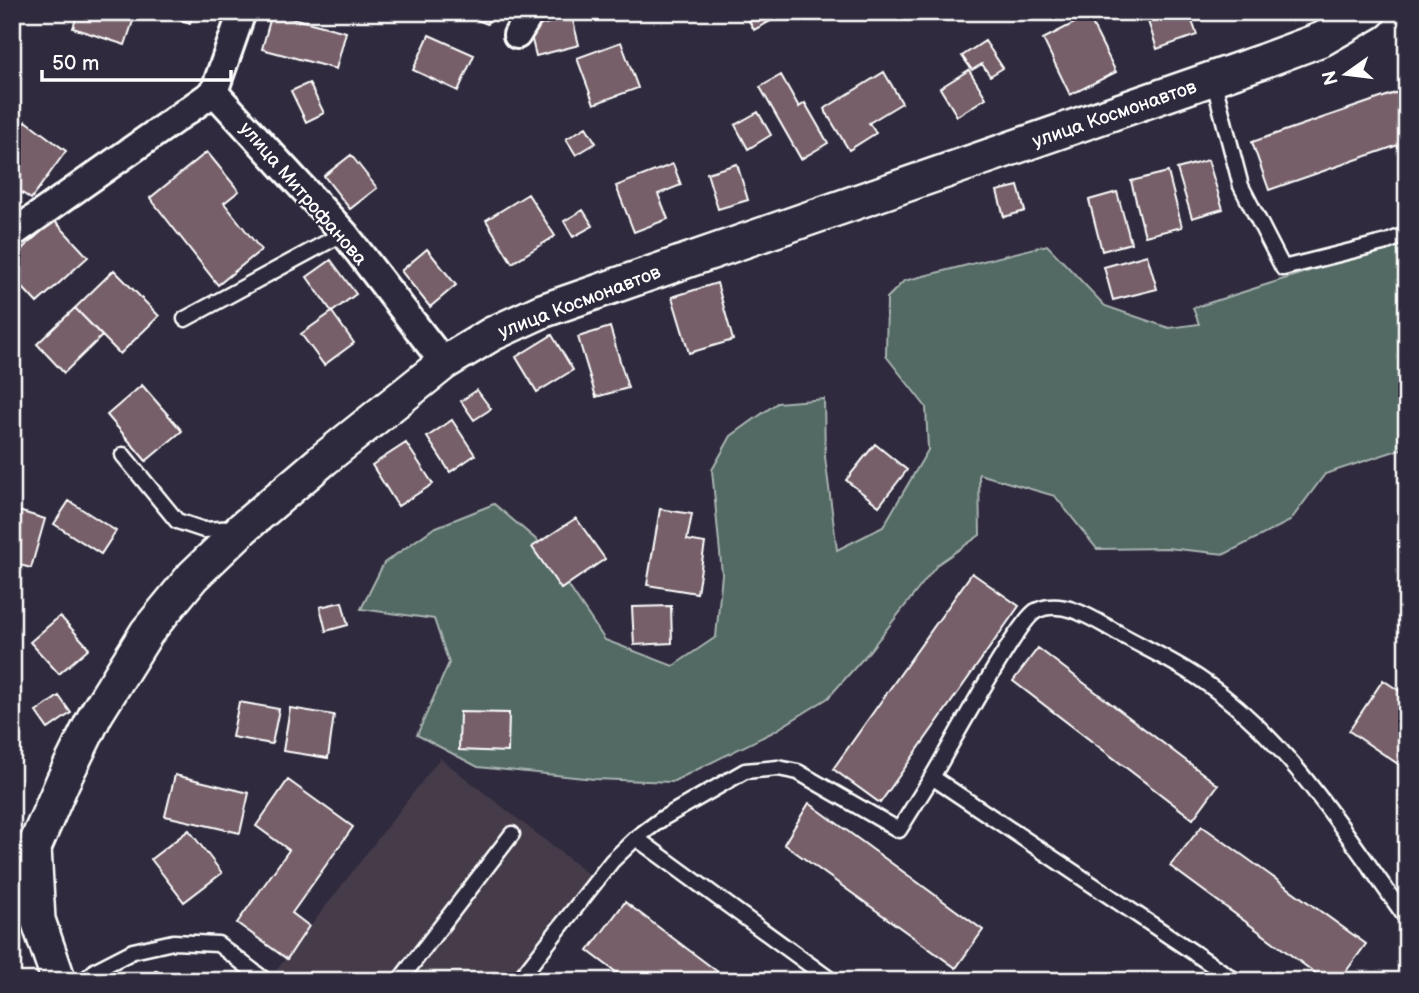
<svg xmlns="http://www.w3.org/2000/svg" width="1419" height="993" font-family="'Balsamiq Sans',sans-serif">
  <rect width="100%" height="100%" fill="#2f2a3d"/>
  <filter id="ink" filterUnits="userSpaceOnUse"><feTurbulence type="fractalNoise" baseFrequency=".0143" numOctaves="2"/><feDisplacementMap in="SourceGraphic" scale="14" xChannelSelector="R" yChannelSelector="G"/><feConvolveMatrix kernelMatrix="1 2 1 2 8 2 1 2 1" color-interpolation-filters="sRGB"/></filter>
  <g filter="url(#ink)">
    <path fill="#443a4a" d="M440,758L600,883L524,981H268Z"/>
    <path fill="#536964" stroke="#a9b4b2" stroke-width="2" d="M1407,240V447L1325,474L1290,521L1225,554L1167,548L1097,549L1055,496L979,474L980,535L938,564L867,654L828,698L773,732L672,782L594,779L478,767L417,735L449,663L434,619L361,609L384,563L434,528L494,504L539,542L605,640L673,666L716,637L722,574L712,470L731,436L777,403L824,399L825,457L837,550L883,527L928,450L926,407L886,356L887,298L904,281L1047,245L1105,306L1169,328L1199,324L1193,308Z"/>
    <path fill="#765e69" stroke="#fff" stroke-width="2" d="M78,12H136L125,45L73,28Z
      M159,12H194L190,23Z
      M458,12H492L487,24Z
      M744,12H770L774,19L754,30Z
      M1145,12H1189L1197,35L1157,49Z
      M272,13L346,32L336,69L262,49Z
      M1088,16L1116,72L1070,95L1043,39Z
      M572,17L579,45L536,56L529,28Z
      M429,35L474,55L458,91L413,70Z
      M985,41L1003,68L990,76L982,64L972,70L962,56Z
      M621,42L638,88L594,104L577,58Z
      M969,70L986,98L957,116L940,88Z
      M884,72L902,103L869,123L876,133L849,150L824,109Z
      M781,75L799,107L805,103L828,143L801,159L760,87Z
      M309,83L324,113L306,122L291,91Z
      M1407,89V142L1269,190L1252,142Z
      M758,112L771,135L748,149L735,125Z
      M26,121L66,151L31,199L12,186V139Z
      M586,127L596,143L576,155L566,139Z
      M207,152L239,191L224,203L261,250L218,285L150,198Z
      M351,155L377,188L350,209L324,176Z
      M1208,160L1223,209L1192,218L1177,169Z
      M673,164L681,185L658,194L668,219L634,232L616,186Z
      M737,164L748,200L718,209L707,173Z
      M1168,172L1182,227L1145,236L1131,181Z
      M1018,186L1025,211L1004,217L997,191Z
      M1117,192L1131,243L1102,251L1089,200Z
      M528,194L555,236L512,263L486,220Z
      M583,210L593,226L573,237L564,221Z
      M54,220L88,257L37,303L12,276V258Z
      M427,249L456,285L430,307L401,271Z
      M1147,255L1157,289L1113,300L1104,267Z
      M331,260L356,294L332,312L307,277Z
      M114,270L159,316L120,354L75,308Z
      M717,283L733,340L689,353L672,297Z
      M75,308L102,336L64,373L37,344Z
      M332,312L354,343L324,365L301,334Z
      M610,327L628,388L596,397L578,337Z
      M552,335L573,370L537,392L516,357Z
      M142,385L182,431L146,461L107,415Z
      M477,390L491,409L474,420L461,401Z
      M452,420L475,455L450,472L427,437Z
      M406,443L433,484L398,506L372,465Z
      M875,444L907,470L879,506L846,480Z
      M69,501L116,531L101,554L54,524Z
      M12,509L45,519L31,568L12,563Z
      M660,509L692,514L687,540L705,543L697,593L647,585Z
      M576,518L605,559L561,589L532,547Z
      M972,573L1019,606L880,803L833,769Z
      M342,602L348,625L326,631L320,607Z
      M671,606L672,643L634,645L632,607Z
      M60,616L89,648L59,674L30,642Z
      M1038,648L1218,785L1193,819L1013,681Z
      M1383,680L1407,696V770L1349,731Z
      M59,696L71,713L48,729L36,712Z
      M239,702L279,709L272,744L232,737Z
      M290,708L334,715L328,758L283,751Z
      M460,712L509,713L508,752L459,750Z
      M175,775L249,793L240,833L165,816Z
      M288,780L353,827L292,913L309,926L287,959L237,923L289,850L256,826Z
      M809,803L983,930L956,968L784,844Z
      M1202,826L1366,944L1339,981H1326L1170,866Z
      M189,830L222,873L184,902L151,859Z
      M625,902L730,981H628L588,951Z
      M156,970L168,981H146Z"/>
    <g fill="none" stroke-linecap="round" stroke-linejoin="round">
      <g stroke="#fff" stroke-width="19">
        <path id="service" d="M1213,79L1241,186L1283,268L1387,242L1407,234
          M185,319L344,233
          M123,455L177,521L204,530L235,528
          M932,777C948,751 1017,621 1036,611C1064,597 1096,621 1120,634C1147,649 1178,663 1203,681C1290,741 1346,835 1407,919
          M636,838L832,981
          M84,981L96,970L133,951L173,942L218,944L266,981
          M399,981L512,834
          M518,981L612,861L636,838L663,818L745,771L778,768L798,772L899,830L932,777L1236,981"/>
      </g>
      <g stroke="#fff" stroke-width="32">
        <path id="minor" d="M242,12L214,92L344,233L444,363
          M517,35L531,12
          M12,234L214,92"/>
      </g>
      <g stroke="#fff" stroke-width="38">
        <path id="tertiary" d="M59,981L38,920L34,848L63,781L96,714L147,632L193,576L243,528L324,459L444,363L492,334L542,311L1263,61L1322,39L1369,12"/>
      </g>
      <use href="#service" stroke="#2f2a3d" stroke-width="14"/>
      <use href="#minor" stroke="#2f2a3d" stroke-width="26"/>
      <use href="#tertiary" stroke="#2f2a3d" stroke-width="33"/>
    </g>
  </g>
  <g text-anchor="middle" stroke-width="5" stroke-linejoin="round" paint-order="stroke">
    <g font-size="19" fill="#fff" stroke="#2f2a3d">
      <text transform="translate(1114 113) rotate(-19)" y="7">улица Космонавтов</text>
      <text transform="translate(304 193) rotate(49)" y="7">улица Митрофанова</text>
      <text transform="translate(579 301) rotate(-21)" y="7">улица Космонавтов</text>
    </g>
  </g>
  <rect width="1419" height="993" fill="none" stroke="#2f2a3d" stroke-width="42"/>
  <rect x="21" y="21" width="1377" height="951" fill="none" stroke="#fff" stroke-width="2.5" filter="url(#ink)"/>
  <g transform="translate(1346 74) rotate(256)" stroke="#2f2a3d" stroke-width="5" paint-order="stroke">
  <path d="M0-5L12 26L0 18L-12 26Z" fill="#ffffff"/>
  <text y="-10" font-size="19" font-weight="bold" text-anchor="middle" fill="#ffffff">N</text>
  </g>
  <path d="M42 70v10h189v-10" fill="none" stroke="#ffffff" stroke-width="3.5"/>
  <text x="52" y="70" font-size="21" fill="#ffffff" stroke="#2f2a3d" stroke-width="5" paint-order="stroke">50 m</text>
</svg>
